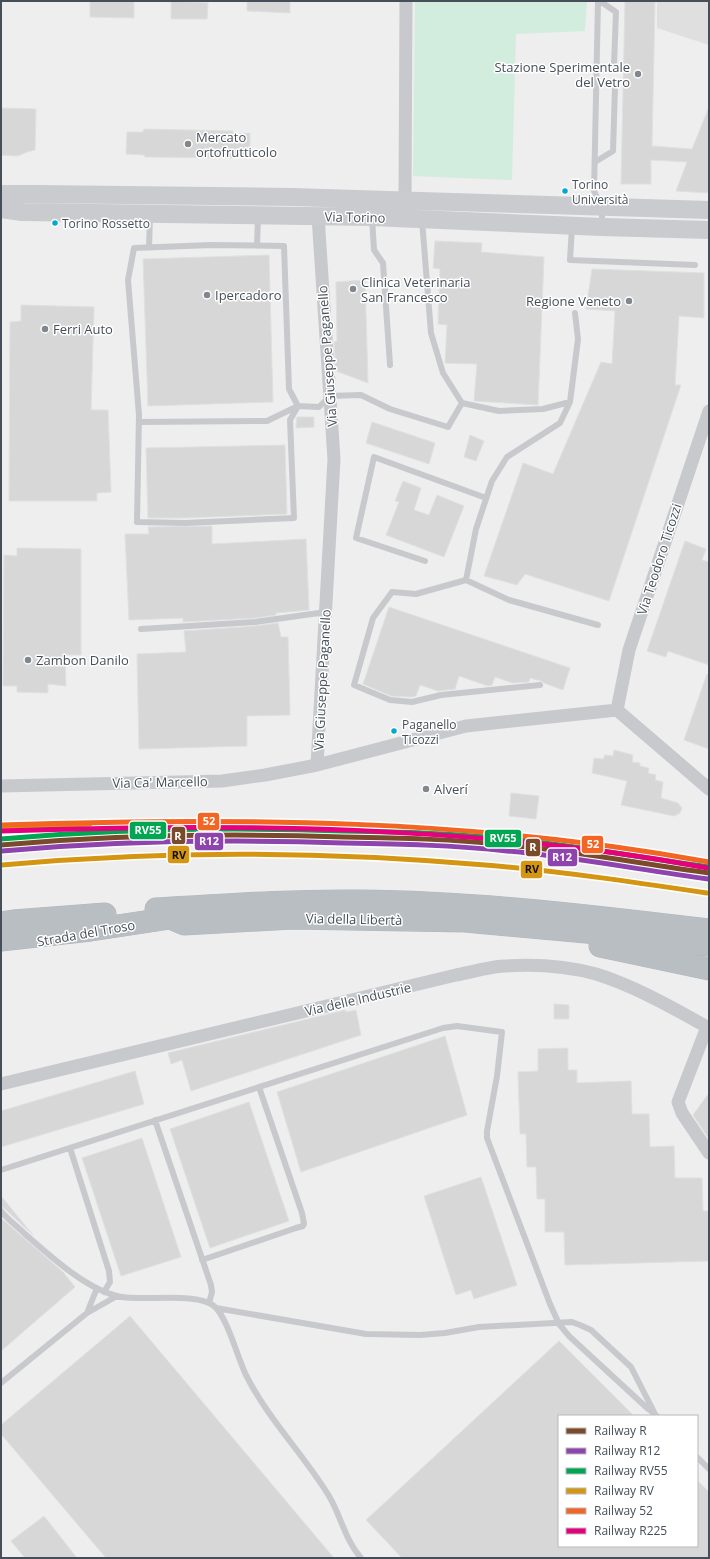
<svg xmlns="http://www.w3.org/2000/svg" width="710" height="1559" font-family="'Open Sans',sans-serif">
  <rect width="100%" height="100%" fill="#eee"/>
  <path fill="#e0dfdf" d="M657,1H709V45L657,28Z"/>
  <path fill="#d2edde" d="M415,1H587L585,31L516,34L512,180L413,176Z"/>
  <path fill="#d7d7d8" stroke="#dfe0e1" d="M90,1H134V18L90,17Z
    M171,1L208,3L207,19H171Z
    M247,1H290V13L247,11Z
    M625,1H655L652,146L692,149L709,107V193L676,191L687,162L651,160V184H621Z
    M1,108L36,109L35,150L27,152L18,156L1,155Z
    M144,129L233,131V134L250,133V157L232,156V158L145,157L144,155L126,154L127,132H143Z
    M435,241L482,243L481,252L544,257L538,405L474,401L477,364L445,363L447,325L438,324L440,269L433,268Z
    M269,255L273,402L148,406L143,259Z
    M592,269L704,273V318L679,316L675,385H681L609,601L525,574L517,585L484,576L523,463L553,474L601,362L612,364L615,311L586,309Z
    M365,280L368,383L336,371L334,342L337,341L336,282Z
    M21,305L94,307L91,410H108L111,492L97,493V501H9L10,322L21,321Z
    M297,417H314V427L296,428Z
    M372,422L435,443L429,464L366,443Z
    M470,435L484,441L476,461L464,457Z
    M285,445L287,514L185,518H148L146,448Z
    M403,481L421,488L414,510L429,515L437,495L464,506L444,557L386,535L399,502L395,501Z
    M212,526V544L306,539L309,610L276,613V615L255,618L183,622V618L129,620L125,534H149L148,527Z
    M685,541L706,549L702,560L709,562V665L668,651L666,657L647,651Z
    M17,548L81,549V655H65L66,686L48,684V693L17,692V686H3L4,555L17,556Z
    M389,607L570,668L563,690L544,683L541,681L530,678L529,682L512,683L495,677L492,685L488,686L459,676L455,689L438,691L420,685L416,696L412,697L391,696L363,684Z
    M278,623L281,637H288L290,715L247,716V746L139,749L137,654L186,652L184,631L255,626Z
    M707,674H709V749L684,740Z
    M614,750L633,755L632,762L640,763V766L649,768L648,773L656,775L655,780L663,782L661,798L678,803L682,808L680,813L674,816L621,805L627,781L592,773L594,758L603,759L605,755L613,756Z
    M511,793L539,796L536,819L509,816Z
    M554,1004L569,1005V1019H554Z
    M345,1010L346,1012L356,1010L361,1035L191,1091L182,1060L171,1064L168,1053Z
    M445,1036L467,1115L301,1172L277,1092Z
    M568,1048V1070H577V1083L631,1081L632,1114H649L650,1147L674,1146L675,1178H702L703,1211H709V1261L565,1265L564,1232H545V1199H537L536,1167H527L526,1134H520L518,1072L538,1071V1049Z
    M135,1071L144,1104L1,1147V1111Z
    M709,1093V1139L693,1115Z
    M249,1102L289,1221L210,1248L170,1129Z
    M142,1138L181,1257L121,1276L82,1158Z
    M481,1177L517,1285L474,1299L471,1290L456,1295L424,1196Z
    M1,1196L33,1235L4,1208L1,1207Z
    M1,1218L63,1272L75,1287L1,1351Z
    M130,1316L334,1558H106L1,1434V1425Z
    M559,1341L634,1416H559V1546H697V1480L709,1492V1558H402L366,1520Z
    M44,1516L77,1558H25L11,1541Z"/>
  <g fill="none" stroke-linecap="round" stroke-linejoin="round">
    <g stroke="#b3b7bd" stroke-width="23">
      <path id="highway" d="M156,909C224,905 292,900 360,901C477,902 593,916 709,930
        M1,923L13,921L105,914
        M1,940L91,930L170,918L184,924L292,918L465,921L652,938L709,945
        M600,946L709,969"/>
    </g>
    <path stroke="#c8c9cc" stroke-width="6" d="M598,1L594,191L602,208V225
      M600,1L616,12L614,65
      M595,162L613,151L615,88
      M372,218L374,250L383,263L390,365
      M572,227L570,260L695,265
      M257,246L258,217
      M149,248L150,215
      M570,402L560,423L507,457L492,481L476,529L466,580L509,600L598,625
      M462,403L499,411L543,409L570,402L578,339L575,313
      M298,406L290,420L294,518L185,523L137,522L139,415L128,280L134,248L211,245L284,246L289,389L298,406L319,407L330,396L361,395L390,409L448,427L462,403L443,373L431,333L422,220
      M139,422L267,421L298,406
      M425,561L356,538L374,457L486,498
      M466,580L416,594L392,592L373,618L354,685L390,700L412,702L441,695L540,685
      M141,629L255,622L326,612
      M155,1120L211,1285L212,1292L209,1303
      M70,1148L109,1271L110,1282L104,1292
      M1,1170L443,1028L457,1026L502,1032L497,1076L487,1131V1138L550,1304L559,1324L569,1336L647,1408L657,1416
      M1,1211C8,1220 17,1226 25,1234C50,1256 89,1292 122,1297C145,1301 198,1292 214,1306C228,1318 238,1360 247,1377C269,1420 304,1455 329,1496C341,1516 345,1540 361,1558
      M202,1260L296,1228L303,1226L304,1224L302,1213L259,1087
      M216,1308L366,1334L420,1335L445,1333L479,1327L572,1322L580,1325L591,1330L631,1367L654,1412
      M87,1313L97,1288
      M1,1383L87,1313L117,1296
      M697,1457L709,1469"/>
    <path stroke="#c8c9cc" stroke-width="13" d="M405,201L406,1
      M617,710L629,650L709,411
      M317,765L334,459L318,216
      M1,786L222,781L265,775L317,765L466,726L617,710L709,789
      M707,1027L678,1102L682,1113L709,1153
      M1,1084L456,975C472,972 488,967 504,966C534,964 567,966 596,974C635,986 673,1008 709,1028"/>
    <path stroke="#c9cbcf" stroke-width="18" d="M1,194H38L292,197L709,210
      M1,209L22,212L372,217L602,227L709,230"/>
    <use href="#highway" stroke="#b9bec3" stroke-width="22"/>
    <g stroke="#fff" stroke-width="8">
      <path id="rail-1" d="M1,845C115,835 229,833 343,837C398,838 453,839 507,845C575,851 642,864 709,873"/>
    </g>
    <g stroke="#fff" stroke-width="8">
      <path id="rail-2" d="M2,851C115,841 229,839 343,843C398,844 453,845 507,851C574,857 641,870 708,879"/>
    </g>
    <g stroke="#fff" stroke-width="8">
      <path id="rail-3" d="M1,839C115,829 229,827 343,831C398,832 453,833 507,839C575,845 642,858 709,867"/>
    </g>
    <g stroke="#fff" stroke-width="8">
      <path id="rail-4" d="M2,828L90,824
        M2,865C163,850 324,851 485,865C559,871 633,882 707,893"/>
    </g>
    <g stroke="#fff" stroke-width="8">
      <path id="rail-5" d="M1,825C238,817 476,819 709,862"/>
    </g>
    <g stroke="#fff" stroke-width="8">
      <path id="rail-6" d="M1,831C237,823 475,825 708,868"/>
    </g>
    <use href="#rail-1" stroke="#7a4b2a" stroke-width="5"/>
    <use href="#rail-2" stroke="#8e44ad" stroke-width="5"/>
    <use href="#rail-3" stroke="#00a651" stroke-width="5"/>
    <use href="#rail-4" stroke="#d49512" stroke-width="5"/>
    <use href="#rail-5" stroke="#f26522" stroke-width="5"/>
    <use href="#rail-6" stroke="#e5007d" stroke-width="5"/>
  </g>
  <g fill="#81878d" stroke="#fff" stroke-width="1.5">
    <circle cx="638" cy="74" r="4"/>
    <circle cx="188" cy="144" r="4"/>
    <circle cx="353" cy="289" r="4"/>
    <circle cx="207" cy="295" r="4"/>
    <circle cx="629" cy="301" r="4"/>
    <circle cx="45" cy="329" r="4"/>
    <circle cx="28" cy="660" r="4"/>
    <circle cx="426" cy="789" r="4"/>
  </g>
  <g fill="#00a9ce" stroke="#fff" stroke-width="1.5">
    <circle cx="565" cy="191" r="3.5"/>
    <circle cx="55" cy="223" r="3.5"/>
    <circle cx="394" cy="731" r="3.5"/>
  </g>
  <g text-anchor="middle" stroke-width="3" stroke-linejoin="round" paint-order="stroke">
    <g font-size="12" fill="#464f59" stroke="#fff" text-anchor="start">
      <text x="572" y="189">Torino<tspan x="572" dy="15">Università</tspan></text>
      <text x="62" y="228">Torino Rossetto</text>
      <text x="402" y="729">Paganello<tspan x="402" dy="15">Ticozzi</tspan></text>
    </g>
    <g font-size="13" fill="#464f59" stroke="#fff" text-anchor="start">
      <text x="630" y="72" text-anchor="end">Stazione Sperimentale<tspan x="630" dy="15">del Vetro</tspan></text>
      <text x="196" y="142">Mercato<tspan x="196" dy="15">ortofrutticolo</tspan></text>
      <text x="361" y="287">Clinica Veterinaria<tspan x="361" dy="15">San Francesco</tspan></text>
      <text x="215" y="300">Ipercadoro</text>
      <text x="621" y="306" text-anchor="end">Regione Veneto</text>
      <text x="53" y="334">Ferri Auto</text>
      <text x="36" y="665">Zambon Danilo</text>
      <text x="434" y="794">Alverí</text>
    </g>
    <g font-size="13" fill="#464f59" stroke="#fff">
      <text transform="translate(355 217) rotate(1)" y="5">Via Torino</text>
      <text transform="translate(327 356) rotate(-94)" y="5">Via Giuseppe Paganello</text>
      <text transform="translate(659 559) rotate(-72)" y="5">Via Teodoro Ticozzi</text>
      <text transform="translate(322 680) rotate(-87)" y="5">Via Giuseppe Paganello</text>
      <text transform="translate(160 782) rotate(-1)" y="5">Via Ca' Marcello</text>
      <text transform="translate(354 919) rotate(1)" y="5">Via della Libertà</text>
      <text transform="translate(86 933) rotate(-10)" y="5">Strada del Troso</text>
      <text transform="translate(358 999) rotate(-13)" y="5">Via delle Industrie</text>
    </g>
  </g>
  <g stroke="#fff" stroke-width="1.5">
    <rect x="197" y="812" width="23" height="19" rx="4" fill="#f26522"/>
    <rect x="129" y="821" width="38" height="19" rx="4" fill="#00a651"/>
    <rect x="171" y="826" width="15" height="19" rx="4" fill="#7a4b2a"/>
    <rect x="484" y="829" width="38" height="19" rx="4" fill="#00a651"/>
    <rect x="194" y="832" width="30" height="19" rx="4" fill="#8e44ad"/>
    <rect x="581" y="835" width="23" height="19" rx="4" fill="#f26522"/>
    <rect x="525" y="838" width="16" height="19" rx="4" fill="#7a4b2a"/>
    <rect x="167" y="845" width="23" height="19" rx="4" fill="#d49512"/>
    <rect x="547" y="848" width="31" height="19" rx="4" fill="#8e44ad"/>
    <rect x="520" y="860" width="23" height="19" rx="4" fill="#d49512"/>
  </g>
  <g font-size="11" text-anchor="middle" font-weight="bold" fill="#fff">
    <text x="209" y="825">52</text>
    <text x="148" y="834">RV55</text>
    <text x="178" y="840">R</text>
    <text x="503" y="842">RV55</text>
    <text x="209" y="845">R12</text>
    <text x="593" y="848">52</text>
    <text x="533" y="851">R</text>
    <text x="562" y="861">R12</text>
  </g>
  <g font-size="11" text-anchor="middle" font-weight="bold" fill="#111">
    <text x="179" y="859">RV</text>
    <text x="532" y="873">RV</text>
  </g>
  <rect width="710" height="1559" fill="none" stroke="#464f59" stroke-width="4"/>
  <rect x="558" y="1415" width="140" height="132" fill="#ffffff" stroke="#b5b9bd"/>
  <rect x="566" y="1428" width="20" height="6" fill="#7a4b2a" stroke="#b5b9bd"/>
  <text x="594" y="1435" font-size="12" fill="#464f59">Railway R</text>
  <rect x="566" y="1448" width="20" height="6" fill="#8e44ad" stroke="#b5b9bd"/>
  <text x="594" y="1455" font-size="12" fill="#464f59">Railway R12</text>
  <rect x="566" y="1468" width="20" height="6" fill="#00a651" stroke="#b5b9bd"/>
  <text x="594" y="1475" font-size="12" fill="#464f59">Railway RV55</text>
  <rect x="566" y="1488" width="20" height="6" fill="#d49512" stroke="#b5b9bd"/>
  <text x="594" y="1495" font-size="12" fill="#464f59">Railway RV</text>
  <rect x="566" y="1508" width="20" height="6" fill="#f26522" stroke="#b5b9bd"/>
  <text x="594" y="1515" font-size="12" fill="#464f59">Railway 52</text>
  <rect x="566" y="1528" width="20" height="6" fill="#e5007d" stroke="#b5b9bd"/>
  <text x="594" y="1535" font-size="12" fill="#464f59">Railway R225</text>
</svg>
